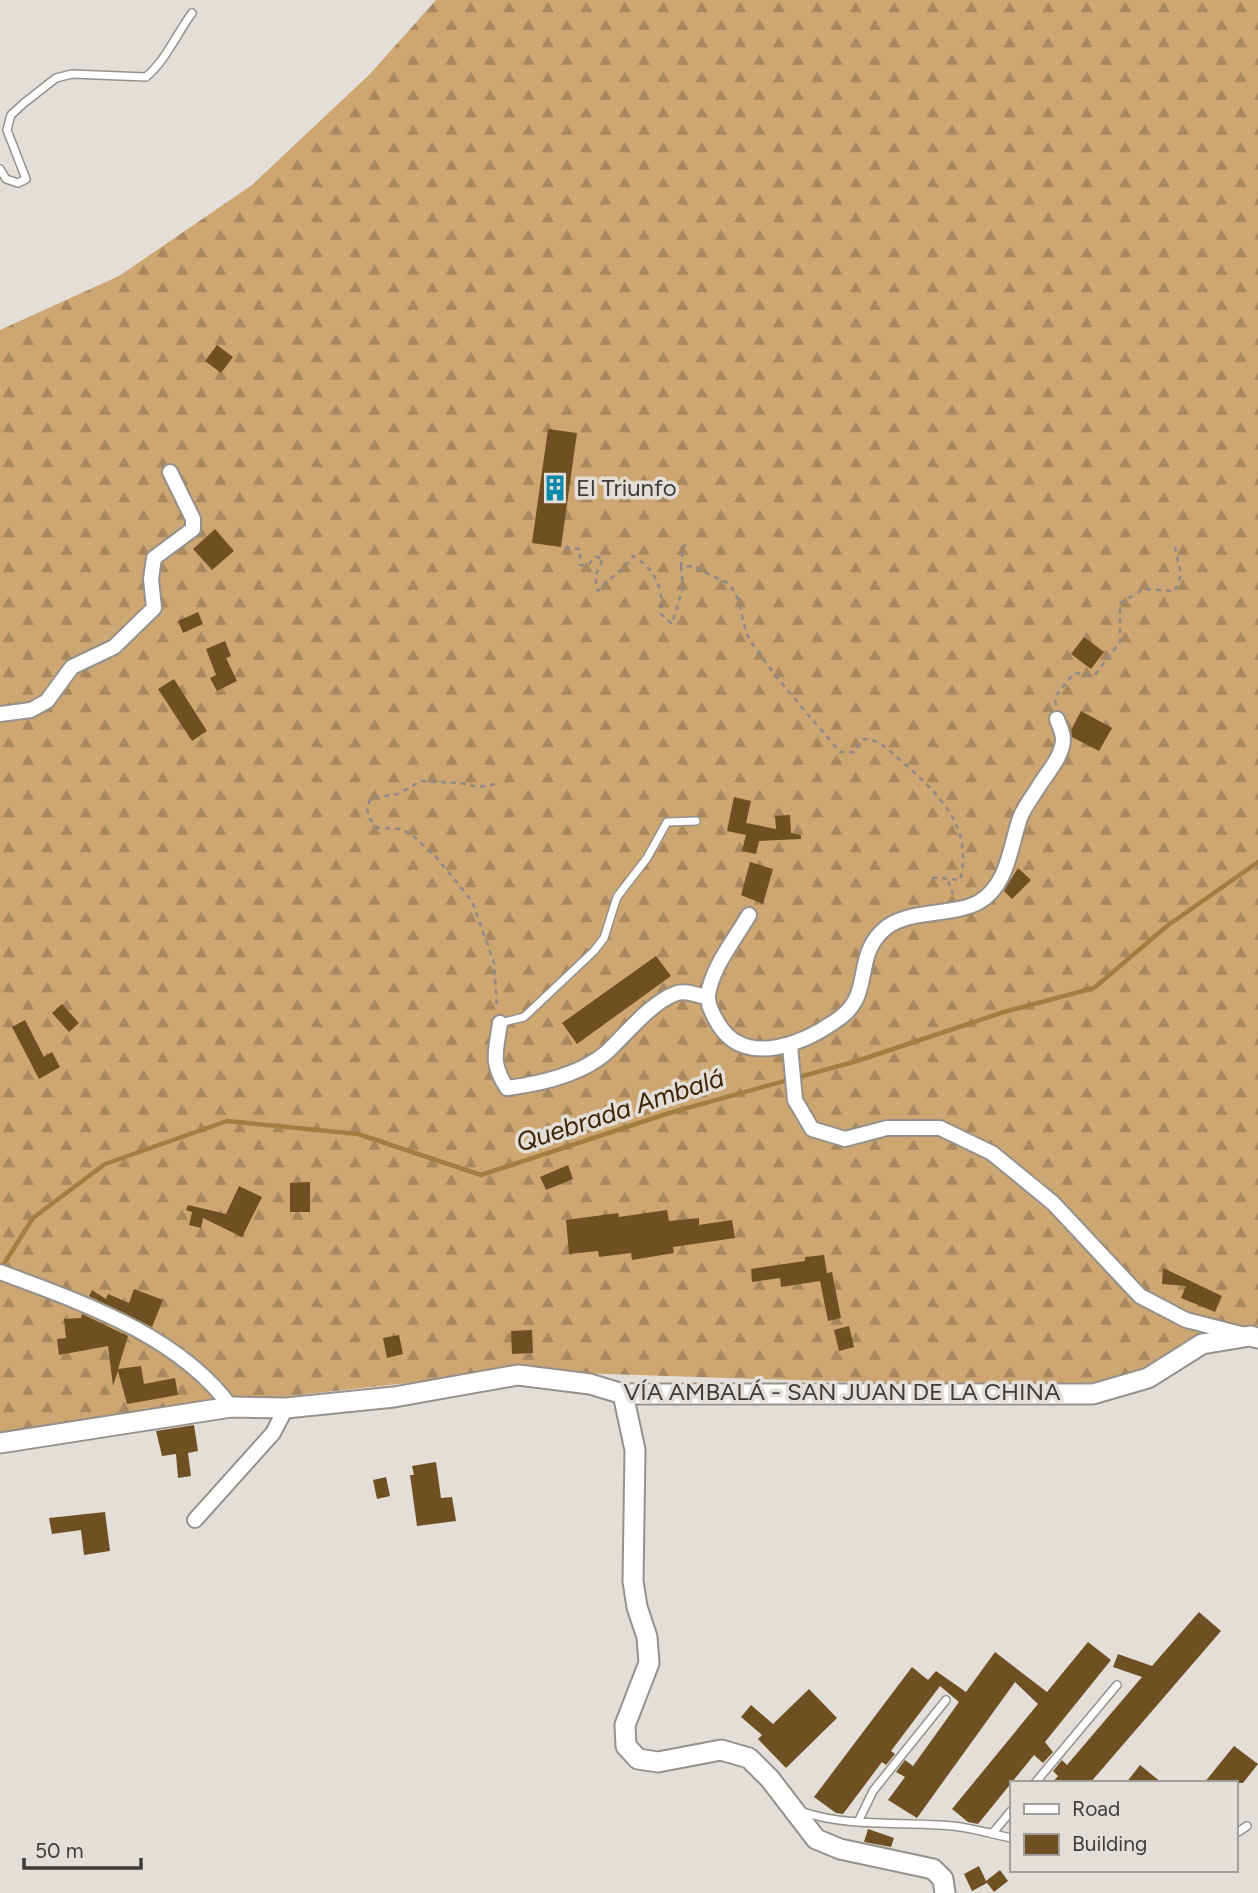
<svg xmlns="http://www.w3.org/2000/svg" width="1258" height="1893" font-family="Figtree,sans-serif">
  <defs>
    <pattern id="forest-firs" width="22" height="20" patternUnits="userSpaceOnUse" patternTransform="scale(1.75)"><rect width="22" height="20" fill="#cda671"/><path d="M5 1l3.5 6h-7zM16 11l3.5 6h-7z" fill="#a8885e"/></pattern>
  </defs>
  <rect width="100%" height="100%" fill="#e3ded8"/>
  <path fill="url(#forest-firs)" d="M436,0H1258V1338L1202,1344L1093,1390L517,1371L289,1396L0,1438V330L119,276L252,185L370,74Z"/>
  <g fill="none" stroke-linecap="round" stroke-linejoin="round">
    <path stroke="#a67d41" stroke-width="4.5" d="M0,1270L33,1218L105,1164L227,1121L358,1134L481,1175L669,1113L857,1061L1004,1012L1094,988L1167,926L1258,862"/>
  </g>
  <path fill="#6e5023" d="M217,345L233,357L221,373L205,361Z
    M548,429L577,433L561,547L532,543Z
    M215,529L234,551L212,570L193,549Z
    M198,612L203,624L183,633L178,621Z
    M1084,637L1104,652L1091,669L1071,654Z
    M225,641L231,656L226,658L237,681L217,691L210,678L216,675L206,649Z
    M174,679L207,731L192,741L158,689Z
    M1081,711L1112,728L1099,751L1072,737L1071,730Z
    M734,797L751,801L746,823L776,829L775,816L790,815L791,833L801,835V839L759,841L756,854L742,851L746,835L727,831Z
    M750,862L773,869L763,904L741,895Z
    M1018,868L1031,880L1012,899L1004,891Z
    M656,956L671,976L577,1044L562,1023Z
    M62,1004L79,1023L69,1032L52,1013Z
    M25,1020L44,1057L52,1052L60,1067L39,1079L12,1027Z
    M568,1165L573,1179L546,1190L540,1177Z
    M310,1182V1212H290V1183Z
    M239,1186L262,1197L242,1237L203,1218L201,1228L189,1225L192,1212L186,1210L188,1205L226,1214Z
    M667,1210L669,1221L699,1218V1225L732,1220L735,1238L673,1247L674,1253L632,1260L631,1253L599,1257L598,1251L569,1254L566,1220L618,1213L619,1217Z
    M824,1255L827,1273L832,1272L841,1318L828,1321L820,1281L781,1287L780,1278L752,1282L751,1269L805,1261V1257Z
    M1163,1268L1222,1296L1215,1312L1181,1298L1186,1286L1162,1284Z
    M134,1289L163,1300L152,1327L89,1296L92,1290L106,1299L108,1294L129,1303Z
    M82,1314L128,1336L118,1369L141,1366L144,1384L175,1378L178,1395L127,1404L118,1371L113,1386L108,1346L59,1355L57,1339L66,1338L64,1319L81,1318Z
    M849,1326L854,1347L839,1351L834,1330Z
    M532,1330L533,1353L512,1354L511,1331Z
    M399,1335L403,1354L387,1358L383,1338Z
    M194,1425L198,1451L188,1453L191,1476L178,1478L176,1454L162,1456L156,1431Z
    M436,1462L441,1498L452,1497L456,1521L417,1526L410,1475H414L412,1466Z
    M386,1477L390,1496L377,1499L373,1480Z
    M105,1512L110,1551L84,1555L81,1530L52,1534L49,1518Z
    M1199,1612L1221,1631L1090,1783H1052L1058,1776L1053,1771L1062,1760L1067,1765L1142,1677L1113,1667L1118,1654L1152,1666Z
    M1088,1642L1111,1660L1045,1742L1053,1752L1043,1763L1034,1755L978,1824L968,1822L952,1809L1038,1704L1015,1682L917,1818L888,1800L905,1777L896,1772L905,1760L913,1766L959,1702L940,1686L891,1751L895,1754L886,1765L882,1762L843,1814L836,1813L814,1797L912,1667L928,1680L936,1671L966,1692L995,1652L1047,1692Z
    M809,1689L837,1718L786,1768L758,1739L762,1735L741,1717L751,1705L773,1724Z
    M1234,1746L1258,1764L1243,1783H1204Z
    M1140,1765L1162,1783H1126Z
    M868,1829L894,1838L891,1847L864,1842Z
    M979,1866L986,1881L1000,1870L1008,1881L994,1892L987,1883L972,1891L964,1874Z"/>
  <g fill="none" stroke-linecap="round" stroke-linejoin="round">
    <g stroke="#96918b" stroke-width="10">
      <path id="service" d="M0,169L6,179L18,183L26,179L7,130L11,115L24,103L56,78L72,74L146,77C166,60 176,35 192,13
        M500,1023L524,1017L594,951L604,938L617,897L647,858L667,822L696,821
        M1035,1783L1117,1685
        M803,1812C851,1828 903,1821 953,1826C972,1828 992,1834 1011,1838
        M858,1822L873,1791L946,1700
        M992,1834L1011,1811
        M1235,1834L1247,1826"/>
    </g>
    <g stroke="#96918b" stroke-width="18">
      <path id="minor" d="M0,714L31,710L47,701L72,667L114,647L154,608L151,579L154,558L193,529V519L170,472
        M749,915C735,939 712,967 708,995C707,1005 714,1017 719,1025C747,1070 809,1041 841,1017C874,992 852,954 887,927C911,909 954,916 979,902C1008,885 1010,847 1020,818C1024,807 1033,796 1039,786C1047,773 1063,756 1063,739C1063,733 1059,725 1057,719
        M500,1023C496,1052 490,1062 507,1088C540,1084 582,1074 607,1052C626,1034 651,1002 677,993C688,990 697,996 708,997
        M790,1046L795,1100L812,1129L845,1139L887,1128H940L992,1153L1053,1203L1140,1296L1186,1320L1245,1335
        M0,1272C82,1303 177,1334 231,1407
        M195,1520L273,1433L286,1408"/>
    </g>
    <g stroke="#96918b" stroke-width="23">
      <path id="tertiary" d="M623,1394L635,1450L633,1581L637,1607L647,1637L649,1663L625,1725L626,1746L638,1759L658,1762L721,1750L749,1758L770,1779L816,1839L840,1849L933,1869L943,1879L945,1893
        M0,1443L231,1407L286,1408L394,1397L518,1375L590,1384L623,1394H1093L1148,1378L1202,1344L1250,1336L1258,1338"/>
    </g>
    <path stroke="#8e8a87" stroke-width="2.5" stroke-dasharray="5 5" stroke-linecap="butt" d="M565,548L580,549V565H588L596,557L603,558L595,577L598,591C609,578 623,571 633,556C655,569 664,588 661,614L672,624L683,588L681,567L694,566C704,574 721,578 727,583C745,599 739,624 751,642C778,682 810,716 840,752H854L863,739C877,738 890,751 900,760C937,792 974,826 960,880L927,877
      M681,567L683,546L686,545
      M1056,705L1055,697L1074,673L1095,675L1120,642V603L1144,589L1175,591L1181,575L1175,547
      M495,784L479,787L461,783L421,781L398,794L371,798L367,807L369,818L378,828L400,829L411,834L436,857L472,901L494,963L497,1009
      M948,881L953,894"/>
    <use href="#service" stroke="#fff" stroke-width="7"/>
    <use href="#minor" stroke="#fff" stroke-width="14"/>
    <use href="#tertiary" stroke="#fff" stroke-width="19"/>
  </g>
  <defs>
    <g id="building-bare" transform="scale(2.1)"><path d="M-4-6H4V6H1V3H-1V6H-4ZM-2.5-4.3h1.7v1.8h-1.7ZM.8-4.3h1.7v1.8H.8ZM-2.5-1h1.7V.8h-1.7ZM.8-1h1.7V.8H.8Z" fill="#0a89ab" stroke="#e3ded8" stroke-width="2.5" paint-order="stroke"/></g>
  </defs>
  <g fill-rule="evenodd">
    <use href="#building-bare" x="555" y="488"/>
  </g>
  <g text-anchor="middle" stroke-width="7" stroke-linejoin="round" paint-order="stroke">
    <g font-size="24" fill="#3e3c3a" stroke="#e3ded8" text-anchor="start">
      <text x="576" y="496">El Triunfo</text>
    </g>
    <g font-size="24" fill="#3e3c3a" stroke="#e3ded8">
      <text x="842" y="1400">VÍA AMBALÁ - SAN JUAN DE LA CHINA</text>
    </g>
    <g font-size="26" font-style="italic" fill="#3d2601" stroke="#e3ded8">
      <text transform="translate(620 1110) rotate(-18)" y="9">Quebrada Ambalá</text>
    </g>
  </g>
  <rect x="1010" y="1781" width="228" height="91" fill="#e3ded8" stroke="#a19d99" stroke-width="2"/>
  <rect x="1024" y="1804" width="35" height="10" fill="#ffffff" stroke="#a19d99" stroke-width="2"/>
  <text x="1072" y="1816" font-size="21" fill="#3e3c3a">Road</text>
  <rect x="1024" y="1834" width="35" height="21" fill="#6e5023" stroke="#a19d99" stroke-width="2"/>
  <text x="1072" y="1851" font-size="21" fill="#3e3c3a">Building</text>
  <path d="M24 1858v10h117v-10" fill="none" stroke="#3e3c3a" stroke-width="3.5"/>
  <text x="35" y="1858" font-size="21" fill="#3e3c3a" stroke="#e3ded8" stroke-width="5" paint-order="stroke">50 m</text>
</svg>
